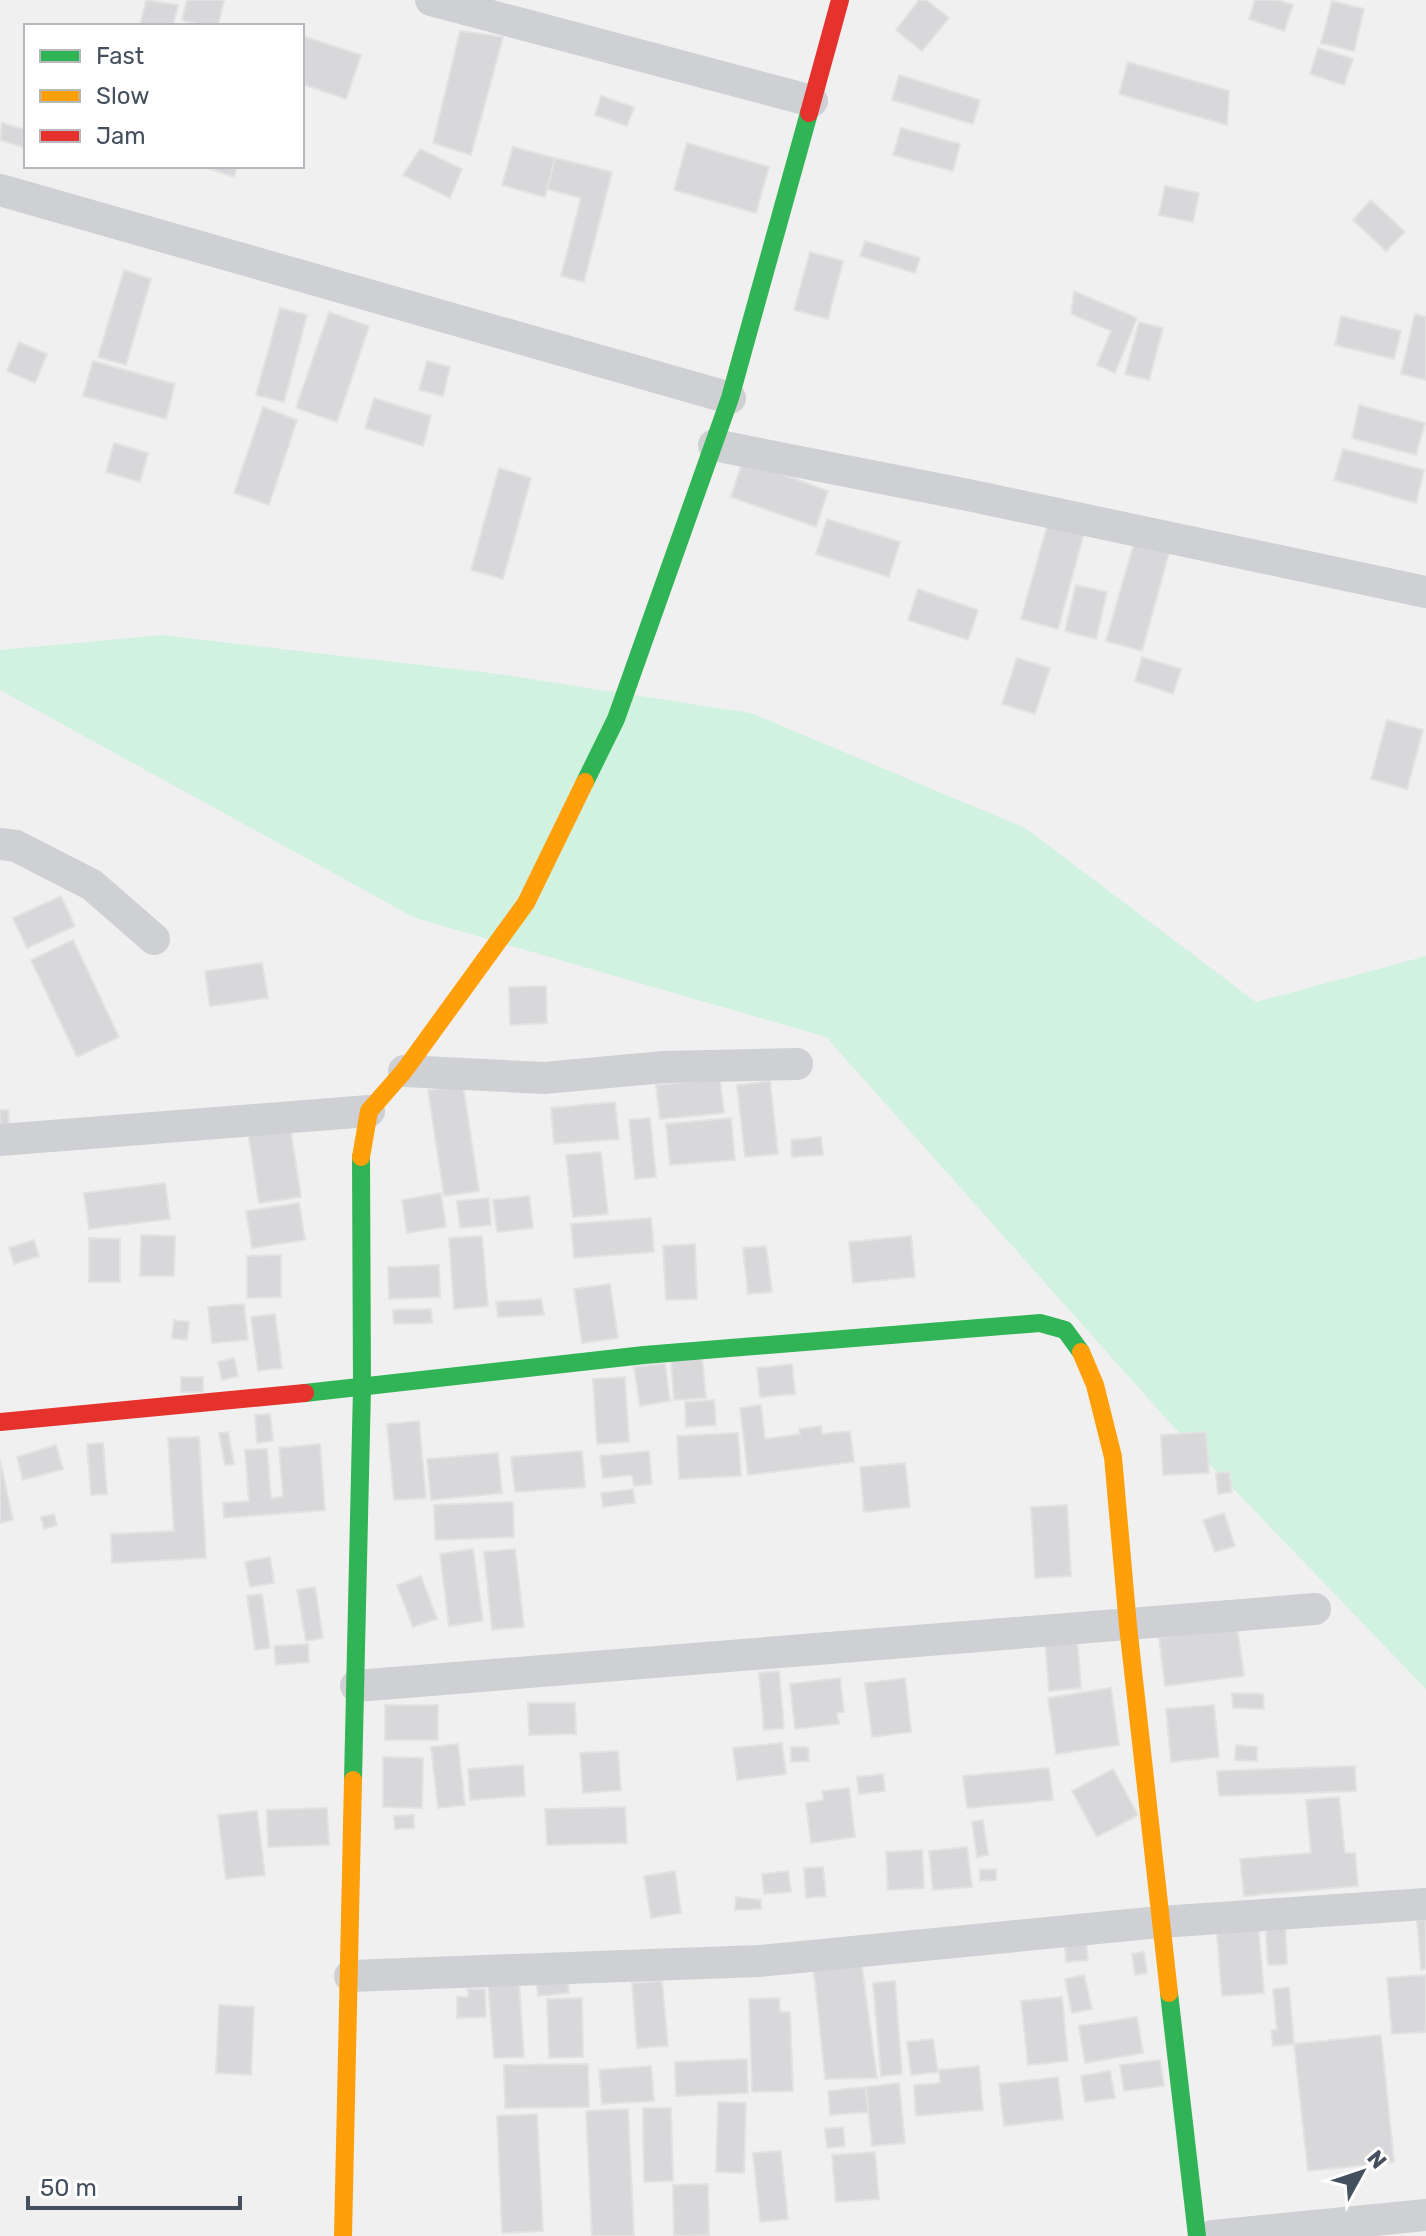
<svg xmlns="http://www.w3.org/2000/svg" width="1426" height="2236" font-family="Rubik,sans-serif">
  <rect width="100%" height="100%" fill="#f1f0f0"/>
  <path fill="#d2f2e1" d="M162,635L499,674L751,713L1025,828L1256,1002L1426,956V1689L1170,1423L826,1037L415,918L0,690V650Z"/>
  <path fill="#d8d8da" stroke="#e2e2e3" stroke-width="2" d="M146,0L178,5L173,26H140Z
    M187,0H224L218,26H205L182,20Z
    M919,0H926L949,18L922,51L896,30Z
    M1255,0H1278L1293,5L1284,31L1249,19Z
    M1332,1L1364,9L1354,51L1321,43Z
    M460,31L503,37L471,155L433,143Z
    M302,36L361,55L346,99L302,84Z
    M1318,48L1353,59L1344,85L1310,74Z
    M1128,62L1229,91L1227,125L1119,94Z
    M899,75L980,100L973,124L892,100Z
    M601,96L634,107L627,126L595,115Z
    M2,123L26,130V148L0,140Z
    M901,128L960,144L953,171L893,155Z
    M687,143L769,167L756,213L674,190Z
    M513,147L555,158L545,197L502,185Z
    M420,149L462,169L450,198L403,175Z
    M555,158L612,172L584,282L561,276L581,198L547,189Z
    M201,166H237L234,177Z
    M1165,186L1199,193L1193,222L1159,215Z
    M1371,200L1405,232L1386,251L1353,220Z
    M865,241L920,258L915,273L860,256Z
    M810,252L843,261L828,319L794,310Z
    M124,270L151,279L126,365L98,357Z
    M1074,291L1137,318L1115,373L1097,365L1111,331L1071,314Z
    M280,308L307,315L284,402L256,395Z
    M329,312L369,326L337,422L296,408Z
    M1415,314L1426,317V380L1401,374Z
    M1341,316L1401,331L1394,359L1335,345Z
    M1139,322L1163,328L1149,380L1125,374Z
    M19,342L47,354L35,383L7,371Z
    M93,361L175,384L166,419L83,396Z
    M427,361L450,367L443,396L419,390Z
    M374,398L431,416L423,446L365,428Z
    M1359,405L1425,423L1416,455L1352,438Z
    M263,407L297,420L269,505L234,493Z
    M114,443L148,453L140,482L106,472Z
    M1343,449L1424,470L1416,503L1334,480Z
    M743,460L828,491L816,527L731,497Z
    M499,468L531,478L503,579L471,570Z
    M827,519L900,542L889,577L816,554Z
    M1048,523L1084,533L1058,629L1021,619Z
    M1134,543L1169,553L1142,651L1106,641Z
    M1076,585L1107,592L1096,639L1065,631Z
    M918,589L978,610L968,640L908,620Z
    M1142,657L1181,669L1173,694L1135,681Z
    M1017,658L1050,668L1035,714L1002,704Z
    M1387,720L1423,730L1407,789L1371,779Z
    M61,896L75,926L27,948L13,918Z
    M73,940L119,1037L77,1057L31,960Z
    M262,963L268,998L210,1006L205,971Z
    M546,986L547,1023L510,1025L509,987Z
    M720,1079L724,1113L660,1119L656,1085Z
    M770,1081L778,1154L745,1157L737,1085Z
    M463,1085L479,1191L444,1196L428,1090Z
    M615,1102L619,1139L554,1144L551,1108Z
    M0,1110H8L10,1133H0Z
    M650,1118L656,1177L635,1179L629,1120Z
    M731,1118L735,1160L670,1165L666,1124Z
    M290,1126L301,1197L259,1203L248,1132Z
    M821,1137L823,1155L792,1157L791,1140Z
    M601,1152L608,1214L573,1217L566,1155Z
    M165,1183L170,1219L89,1229L84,1193Z
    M441,1193L446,1227L407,1233L402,1200Z
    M529,1196L533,1228L497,1232L493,1200Z
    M489,1198L491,1225L460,1228L457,1201Z
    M299,1203L305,1240L252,1248L246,1211Z
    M651,1218L654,1252L574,1258L571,1224Z
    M141,1235L175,1236L174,1276H140Z
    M482,1236L488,1306L454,1309L449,1238Z
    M911,1236L915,1277L853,1283L849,1242Z
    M89,1238L120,1239V1282H89Z
    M34,1240L39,1256L14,1264L9,1248Z
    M695,1244L697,1299L666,1300L663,1246Z
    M766,1246L772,1292L748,1294L743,1248Z
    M281,1255V1297L247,1298V1256Z
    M439,1265L440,1297L389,1299L388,1267Z
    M610,1284L618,1338L582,1343L574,1289Z
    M541,1299L544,1315L498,1317L496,1302Z
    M244,1304L248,1340L212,1343L208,1307Z
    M431,1309L432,1323L394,1324L393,1310Z
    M275,1314L282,1368L258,1371L251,1317Z
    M174,1320L189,1322L187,1340L172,1338Z
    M702,1357L706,1398L674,1400L671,1359Z
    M234,1358L238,1376L222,1380L218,1362Z
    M665,1363L670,1401L640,1406L634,1367Z
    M792,1364L795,1394L760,1397L757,1368Z
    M181,1377H203V1392H181Z
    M625,1377L629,1442L597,1444L593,1379Z
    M714,1400L716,1425L686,1427L685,1402Z
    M761,1405L765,1439L800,1434L799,1429L821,1426L822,1434L850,1431L854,1462L748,1475L740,1408Z
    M270,1414L273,1441L257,1443L255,1415Z
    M419,1421L426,1498L394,1500L387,1424Z
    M228,1432L234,1464L225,1465L219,1433Z
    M1206,1432L1209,1473L1163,1475L1161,1435Z
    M738,1433L741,1476L679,1479L677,1436Z
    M199,1437L206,1558L112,1563L111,1534L174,1531L168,1438Z
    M103,1443L107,1494L91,1495L87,1444Z
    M320,1444L325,1510L224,1518L223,1503L249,1501L245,1450L267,1449L271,1498L283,1497L279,1448Z
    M56,1445L63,1469L23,1480L17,1457Z
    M582,1451L585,1487L515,1492L511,1457Z
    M649,1451L652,1484L634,1486L632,1475L603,1478L600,1456Z
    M498,1453L502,1493L431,1500L427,1459Z
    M0,1460L13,1520L0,1523Z
    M905,1463L910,1507L864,1512L860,1467Z
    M1229,1472L1232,1492L1218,1494L1216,1473Z
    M633,1489L635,1503L603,1507L601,1493Z
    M513,1502L514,1537L435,1540L434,1505Z
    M1067,1505L1071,1576L1035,1578L1031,1507Z
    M1224,1513L1235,1546L1215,1552L1203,1520Z
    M54,1514L57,1525L44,1529L41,1517Z
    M473,1549L483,1621L449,1626L440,1554Z
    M515,1549L524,1627L492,1630L484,1552Z
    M270,1557L274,1583L250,1587L245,1562Z
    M421,1576L437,1619L413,1627L397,1585Z
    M315,1587L323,1638L306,1641L297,1590Z
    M262,1594L270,1648L255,1650L247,1596Z
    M1237,1627L1244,1676L1165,1686L1159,1638Z
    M1077,1637L1081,1688L1049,1691L1045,1640Z
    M308,1644L309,1662L276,1665L274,1646Z
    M779,1671L784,1728L764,1730L759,1673Z
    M840,1678L844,1712L837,1713L839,1724L795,1729L790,1684Z
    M905,1678L911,1732L872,1737L865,1683Z
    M1111,1688L1119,1745L1056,1754L1048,1698Z
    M1232,1693L1263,1694L1264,1709L1233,1708Z
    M528,1703H575L576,1734L529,1735Z
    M385,1705H438V1740H385Z
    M1214,1705L1219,1757L1171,1762L1166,1709Z
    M782,1743L786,1774L737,1780L733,1748Z
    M458,1744L465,1805L438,1808L431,1747Z
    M1236,1745L1257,1747V1761L1235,1760Z
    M791,1747H808L809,1761L791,1762Z
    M618,1751L621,1790L583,1793L580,1753Z
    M383,1757L423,1758L422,1808L383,1807Z
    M523,1765L525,1796L470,1800L468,1769Z
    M1355,1766L1356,1791L1219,1796L1217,1771Z
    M1049,1768L1053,1800L967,1808L963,1776Z
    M1113,1769L1138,1815L1097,1837L1072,1791Z
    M883,1774L885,1791L859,1794L857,1777Z
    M849,1788L855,1837L811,1843L806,1803L824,1800L822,1791Z
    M1339,1797L1345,1853H1355L1358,1886L1244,1896L1240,1859L1311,1853L1306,1800Z
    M625,1807L627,1843L547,1845L545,1809Z
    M327,1808L329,1845L268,1847L267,1810Z
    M257,1811L265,1875L226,1879L218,1815Z
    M414,1815V1828L395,1829L394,1816Z
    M983,1820L988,1855L977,1857L972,1822Z
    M967,1847L972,1887L933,1890L929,1851Z
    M922,1850L924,1888L888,1890L886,1852Z
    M823,1867L826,1896L806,1898L804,1868Z
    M996,1869V1880L980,1881V1870Z
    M675,1871L681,1913L651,1918L644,1876Z
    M788,1871L791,1892L764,1894L762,1874Z
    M736,1897L761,1900V1909L735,1910Z
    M1285,1916L1287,1964L1268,1965L1265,1917Z
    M1426,1920V1969L1421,1970L1417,1921Z
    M1258,1921L1264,1993L1222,1996L1216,1923Z
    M1085,1933L1088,1960L1066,1962L1064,1935Z
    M1144,1952L1147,1973L1135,1975L1132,1954Z
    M861,1960L877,2078L825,2079L813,1963Z
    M567,1973L569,1993L538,1996L536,1976Z
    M1084,1975L1092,2009L1072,2013L1065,1979Z
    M1426,1975V2032L1392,2034L1387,1978Z
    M519,1980L524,2057L494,2058L488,1982Z
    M662,1981L668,2046L637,2048L632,1983Z
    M895,1981L902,2074L881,2076L873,1983Z
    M1289,1987L1294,2044L1273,2046L1271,2030H1277L1273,1989Z
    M468,1989H485L486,2017L457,2018V1997H468Z
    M1062,1997L1068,2061L1028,2065L1021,2001Z
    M582,1998L583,2057L549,2058L547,1999Z
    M779,1998L780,2012H790L793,2091L752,2092L749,1999Z
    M219,2005L254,2007L251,2075L216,2073Z
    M1137,2017L1143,2053L1085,2063L1079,2026Z
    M1381,2035L1394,2162L1308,2171L1294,2044Z
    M933,2039L938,2072L911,2075L907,2042Z
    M747,2059L748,2093L676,2096L675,2062Z
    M1160,2060L1164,2086L1124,2091L1120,2065Z
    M588,2064L589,2107L505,2108L504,2065Z
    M651,2066L654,2101L602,2104L599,2070Z
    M979,2066L983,2110L916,2116L914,2085L940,2083L939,2070Z
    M1110,2071L1115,2098L1085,2102L1081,2076Z
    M1058,2077L1063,2119L1004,2126L999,2084Z
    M899,2083L905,2143L872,2146L866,2087Z
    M866,2087L868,2112L830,2115L828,2091Z
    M718,2102L746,2103L744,2173L716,2172Z
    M643,2108H671L673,2181L644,2182Z
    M628,2109L634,2236H592L586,2111Z
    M537,2114L543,2231L502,2233L497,2116Z
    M843,2127L845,2146L827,2148L825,2129Z
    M781,2151L788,2219L760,2222L753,2153Z
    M875,2152L879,2199L836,2202L832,2155Z
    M708,2184L709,2235L674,2236L673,2185Z"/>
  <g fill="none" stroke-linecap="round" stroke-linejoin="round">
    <path stroke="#ced0d4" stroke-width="32" d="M431,0L812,101
      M0,190L730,398
      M714,445L973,496L1426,592
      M0,844L16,846L92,885L154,939
      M404,1071L544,1078L664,1067L797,1064
      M0,1140L369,1111
      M356,1686L1315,1609
      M350,1976L759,1961L1160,1922L1426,1904
      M1213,2236L1426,2215"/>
    <path stroke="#30b455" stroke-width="18" d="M585,782L616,719L730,398L809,113
      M305,1393L644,1355L1040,1323L1065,1330L1081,1352
      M353,1780L362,1388L361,1157
      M1169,1993L1197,2236"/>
    <path stroke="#ff9f0a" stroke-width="18" d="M361,1157L369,1111L404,1071L526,903L585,782
      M1081,1352L1095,1385L1113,1457L1128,1626L1169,1993
      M343,2236L353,1780"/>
    <path stroke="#e5322d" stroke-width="18" d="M809,113L840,0
      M0,1422L305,1393"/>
  </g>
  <rect x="24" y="24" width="280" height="144" fill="#ffffff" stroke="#b5b9bf" stroke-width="2"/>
  <rect x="40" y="50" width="40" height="12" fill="#30b455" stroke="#b5b9bf" stroke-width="2"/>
  <text x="96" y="64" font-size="24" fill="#45505e">Fast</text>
  <rect x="40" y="90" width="40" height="12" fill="#ff9f0a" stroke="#b5b9bf" stroke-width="2"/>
  <text x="96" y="104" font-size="24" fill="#45505e">Slow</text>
  <rect x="40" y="130" width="40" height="12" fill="#e5322d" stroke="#b5b9bf" stroke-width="2"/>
  <text x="96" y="144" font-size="24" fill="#45505e">Jam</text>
  <g transform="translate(1362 2172) rotate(50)" stroke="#ffffff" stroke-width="6" paint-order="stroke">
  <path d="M0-6L14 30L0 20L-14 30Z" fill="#45505e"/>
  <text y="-12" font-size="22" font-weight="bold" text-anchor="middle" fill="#45505e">N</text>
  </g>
  <path d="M28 2196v12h212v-12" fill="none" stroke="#45505e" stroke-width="4"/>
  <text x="40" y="2196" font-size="24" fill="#45505e" stroke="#ffffff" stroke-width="6" paint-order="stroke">50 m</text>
</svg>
